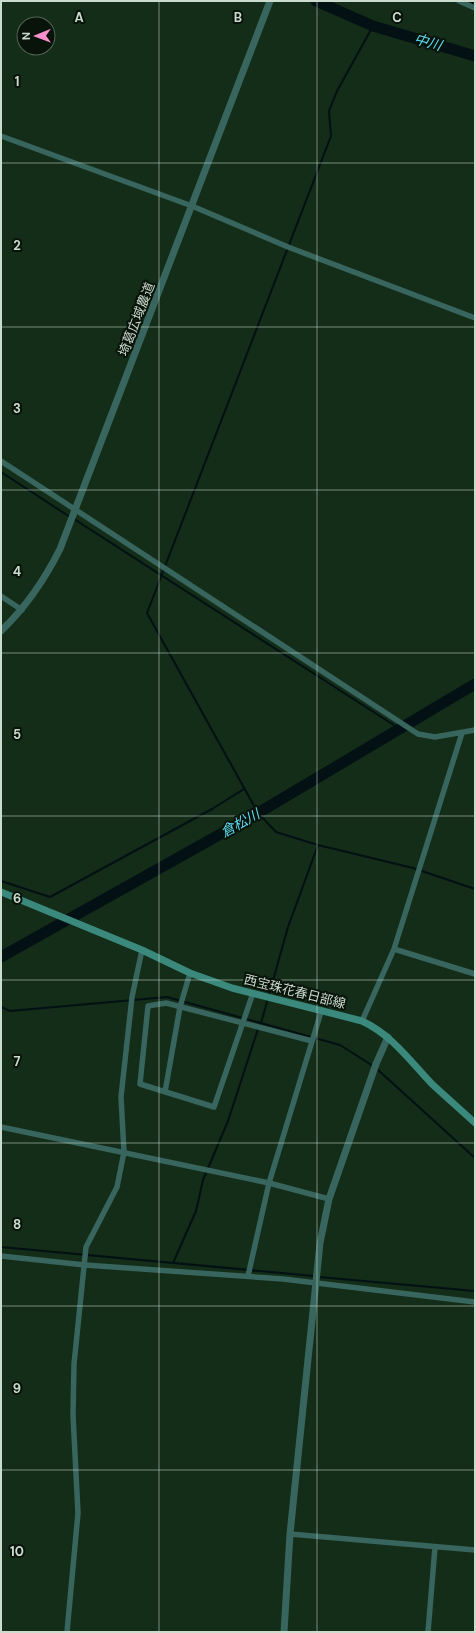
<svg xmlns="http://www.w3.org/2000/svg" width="476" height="1633" font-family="'DM Sans','Noto Sans JP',sans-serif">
  <rect width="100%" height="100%" fill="#132d18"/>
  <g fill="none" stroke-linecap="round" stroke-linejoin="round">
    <path stroke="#031114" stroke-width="2" d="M468,1L475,4
      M373,26L337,91L329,111L331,136L147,613L258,813L276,832L318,845L413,868L475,889
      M1,472L70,517
      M74,519L400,729
      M1,881L50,897L212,809L244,789
      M1,1007L10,1011L167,997L340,1045L373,1066
      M261,1023L288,927L318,845
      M377,1069L475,1158
      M1,1247L314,1276
      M173,1263L196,1211L203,1180L228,1121L258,1029
      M319,1277L475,1291"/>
    <path stroke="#031114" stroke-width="11" d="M316,1L373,26L475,56
      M1,957L258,813L475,684"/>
    <path stroke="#38655d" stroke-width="5.5" d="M459,1L475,8
      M1,136L192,206L288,247L475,318
      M1,461L418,734L435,737L475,730
      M1,596L22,610
      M394,949L475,974
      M253,993L214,1107L140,1084L148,1006L166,1003L312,1041
      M362,1021L394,949L462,733
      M165,1092L180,1007L190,973
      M1,1127L269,1183L329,1199
      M1,1256L85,1265L283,1279L475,1302
      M248,1276L269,1183L321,1012
      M290,1534L475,1550
      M67,1632L78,1513L73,1415L74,1364L86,1247L117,1187L124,1152L121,1097L132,997L142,950
      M428,1632L435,1547"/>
    <path stroke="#38655d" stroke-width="7" d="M1,631C26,607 44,581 60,549L270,1
      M284,1632L290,1534L320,1243L329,1199L376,1064L388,1037"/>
    <path stroke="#3b887c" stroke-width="7" d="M1,892L142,950L190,973L232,988L362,1021C392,1035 410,1061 432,1084C446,1097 461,1110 475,1123"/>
  </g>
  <path fill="none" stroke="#cbdbcd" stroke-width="1" stroke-opacity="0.55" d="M159,1V1632M317,1V1632M1,163H475M1,327H475M1,490H475M1,653H475M1,816H475M1,980H475M1,1143H475M1,1306H475M1,1470H475"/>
  <g text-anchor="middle" stroke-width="4" stroke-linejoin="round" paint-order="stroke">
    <g font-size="13" fill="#cbdbcd" stroke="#081309">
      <text transform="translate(136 319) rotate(-69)" y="5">埼葛広域農道</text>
      <text transform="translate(295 991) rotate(14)" y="5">西宝珠花春日部線</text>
    </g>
    <g font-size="14" font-style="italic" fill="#5fdef8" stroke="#081309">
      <text transform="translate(428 42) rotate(16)" y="5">中川</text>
      <text transform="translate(240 823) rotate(-29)" y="5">倉松川</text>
    </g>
  </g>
  <g font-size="13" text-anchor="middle" font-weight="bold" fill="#cbdbcd" stroke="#081309" stroke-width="4" stroke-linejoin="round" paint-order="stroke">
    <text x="79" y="22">A</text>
    <text x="238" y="22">B</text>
    <text x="397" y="22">C</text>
    <text x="17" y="86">1</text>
    <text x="17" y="250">2</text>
    <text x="17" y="413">3</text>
    <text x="17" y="576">4</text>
    <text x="17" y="739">5</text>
    <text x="17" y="903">6</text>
    <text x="17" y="1066">7</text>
    <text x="17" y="1229">8</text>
    <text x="17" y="1393">9</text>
    <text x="17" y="1556">10</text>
  </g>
  <rect width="476" height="1633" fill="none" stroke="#cbdbcd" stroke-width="4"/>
  <g transform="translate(36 36) rotate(269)"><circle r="19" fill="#081309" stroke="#566357"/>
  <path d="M0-3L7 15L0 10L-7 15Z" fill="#f890cb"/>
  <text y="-6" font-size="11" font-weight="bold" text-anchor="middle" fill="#cbdbcd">N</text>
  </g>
</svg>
